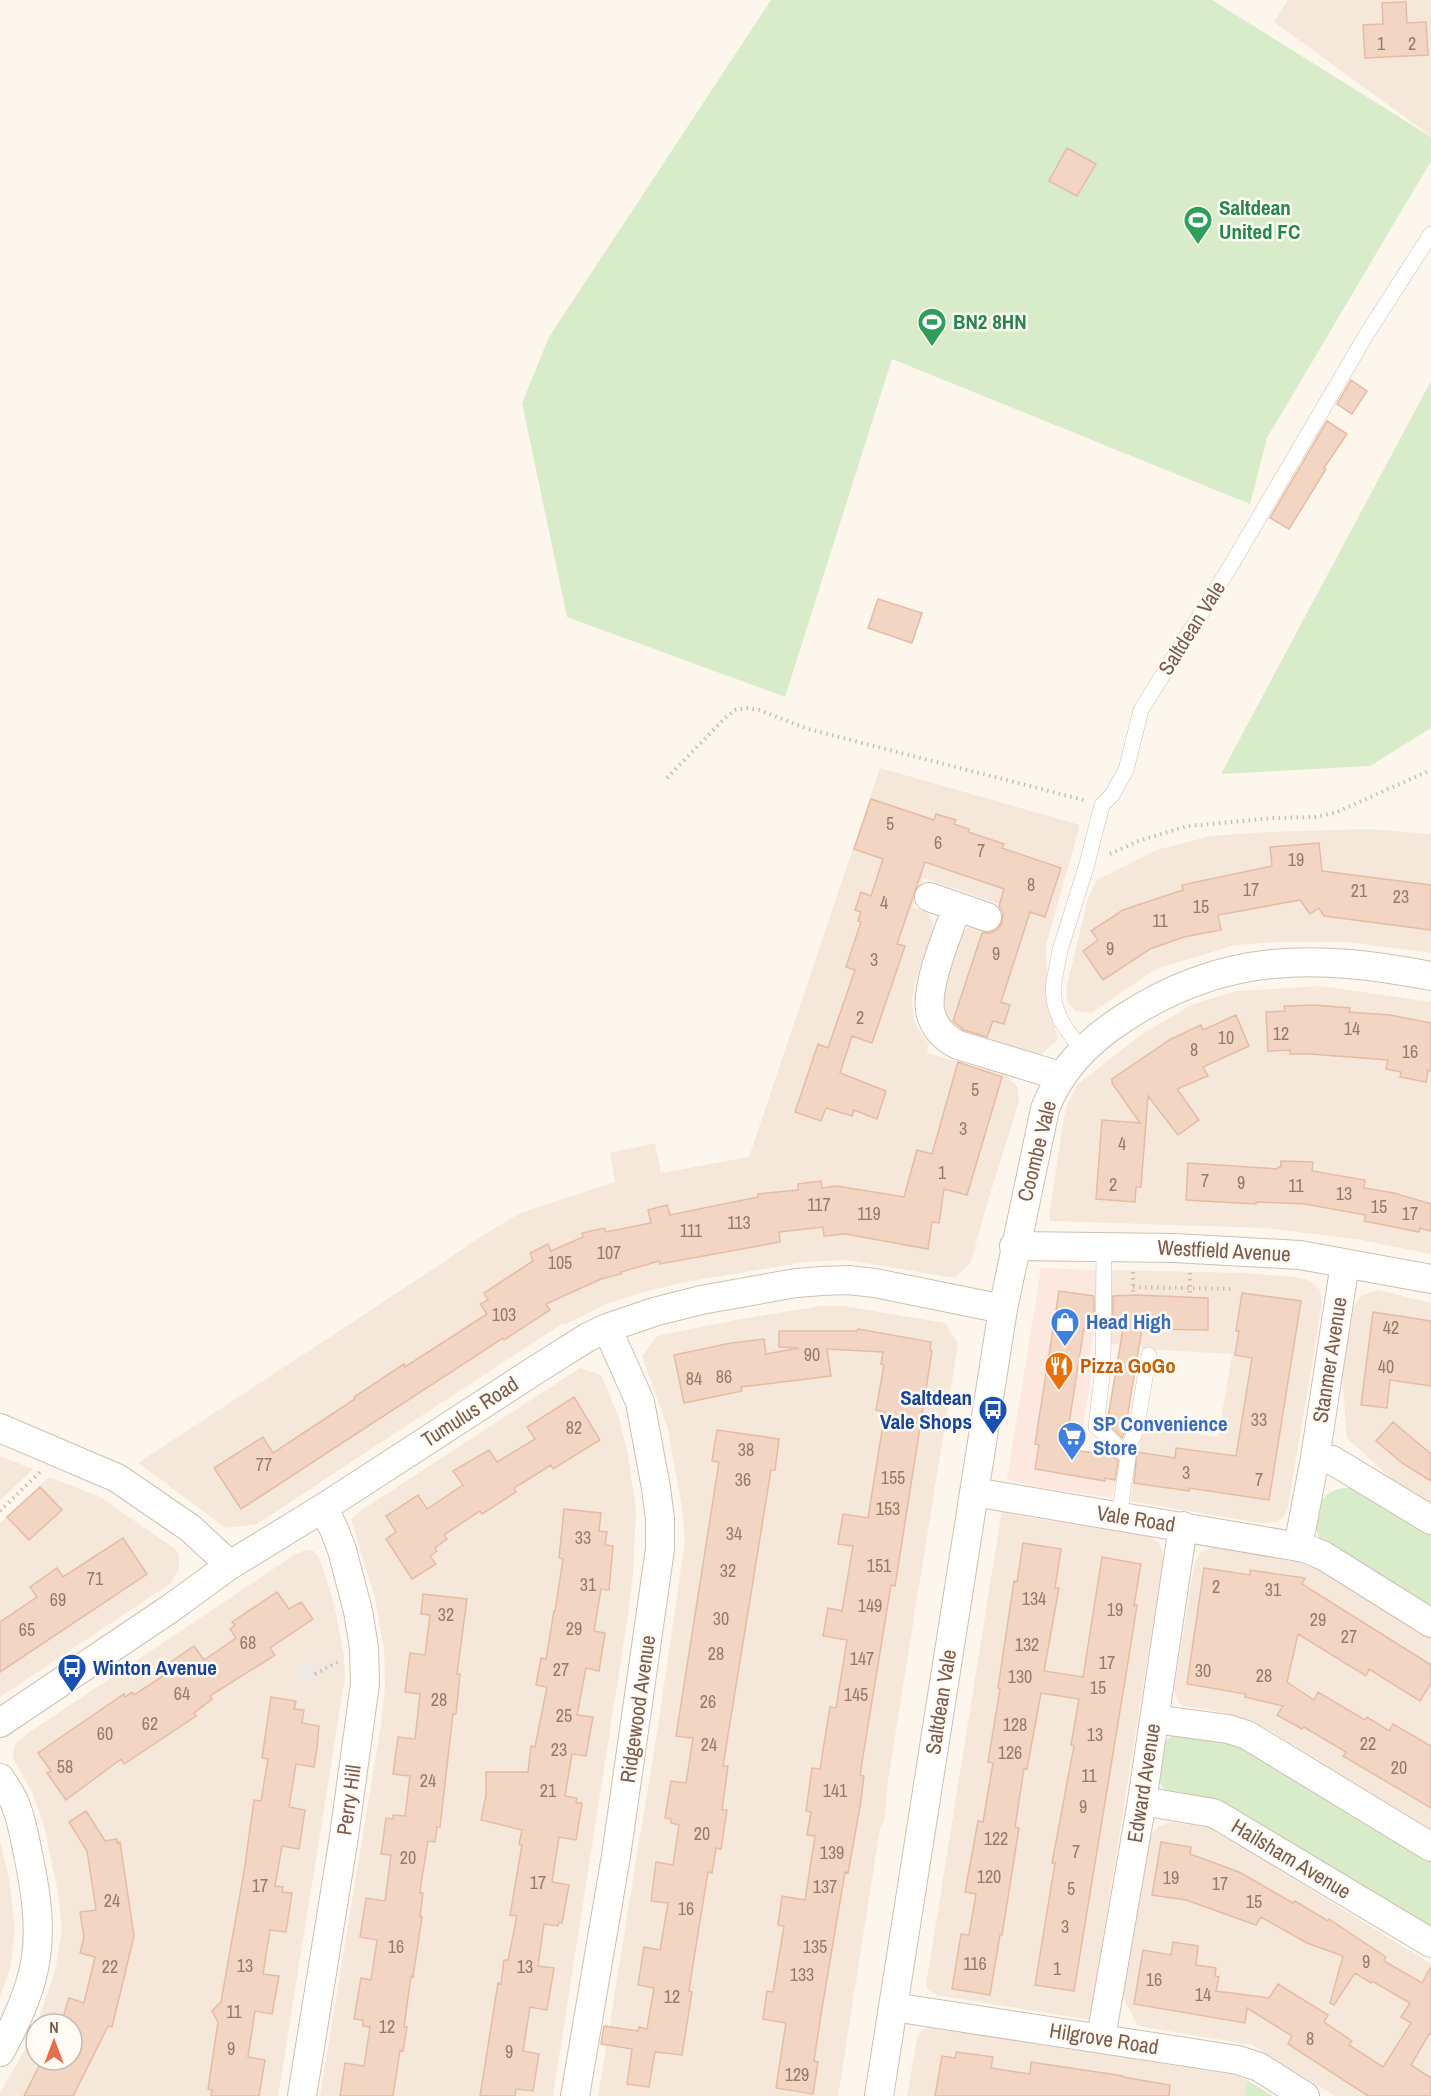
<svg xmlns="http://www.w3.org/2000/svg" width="1431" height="2096" font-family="'Archivo Narrow',sans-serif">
  <rect width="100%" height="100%" fill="#fdf6ec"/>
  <path fill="#f5e8da" d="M1288,0H1431V136L1274,22Z
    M880,768L1080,825L1046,945L1048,1003L1058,1039L1042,1054L1036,1056L960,1033L951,1027L939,1000L962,933L967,928L975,926L996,931L1005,906L923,878L913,907L927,912L933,923L932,932L915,981L912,1001L914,1020L921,1034L929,1044L927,1053L1005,1075L1017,1086L1019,1101L987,1204L971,1262L955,1278L846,1260L806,1262L685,1282L644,1292L606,1304L564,1325L563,1323L257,1524L226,1528L138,1463L444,1262L472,1242L520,1213L615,1182L610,1153L655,1143L661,1173L749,1157Z
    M1369,829L1431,834V953L1347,942H1279L1235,945L1156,969L1091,1013L1076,1011L1068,1002L1066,990L1088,898L1097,880L1156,850L1211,836L1266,832Z
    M1321,986L1431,1002V1254L1361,1240L1266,1228L1050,1221L1049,1216L1064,1117L1067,1105L1078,1084L1142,1034L1191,1005L1236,991Z
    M1109,1270L1245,1273L1294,1277L1311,1281L1320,1290L1322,1302L1311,1371L1288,1506L1283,1518L1274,1522L1260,1523L1130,1501L1142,1433L1152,1426L1218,1437L1232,1354L1142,1349V1345L1109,1344Z
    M1378,1290L1431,1303V1504L1396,1483L1347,1438L1342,1376L1354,1306L1362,1295Z
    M821,1306H844L945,1323L958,1344L888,1780L885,1819L880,1829L838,2096H598L660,1713L685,1540L681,1501L667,1426L642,1356L657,1336L740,1319Z
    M580,1368L601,1375L618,1415L628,1455L636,1511L633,1574L628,1615L553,2096H320L381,1724L385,1687L384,1650L375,1599L351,1519L360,1511Z
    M0,1456L33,1469L0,1500Z
    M49,1477L100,1497L174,1548L179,1555V1569L171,1583L0,1697V1523Z
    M1002,1510L1010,1514L1151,1537L1159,1543L1162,1550L1163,1560L1090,2020L936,1995L928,1990L926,1985Z
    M1215,1548L1299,1562L1314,1566L1431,1638V1830L1266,1728L1221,1712L1183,1706L1178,1702L1174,1690L1194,1566L1199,1554L1207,1549Z
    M305,1550L314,1551L320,1560L334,1604L344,1655L345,1678L278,2096H0V2092L25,2050L36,2026V2060H72V2024H37L55,1971L62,1931L58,1893L44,1826L32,1792L13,1758L14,1746L28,1733L294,1555Z
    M1171,1822L1212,1828L1431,1964V2096H1335L1252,2045L1138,2026L1123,1998L1150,1836L1159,1826Z
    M0,1841L9,1879L15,1929L11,1965L0,1997Z
    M930,2027L1235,2075L1247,2080L1244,2096H907L917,2038L923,2029Z"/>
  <path fill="#fde8e0" d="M1041,1268L1097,1270L1098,1294L1094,1295L1091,1318L1096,1320L1088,1363L1093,1365L1079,1451L1120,1458L1112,1498L1032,1486L1007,1479Z"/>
  <path fill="#efe9e4" d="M344,1655V1664L303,1683L297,1669L314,1660L318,1668Z"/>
  <path fill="#d8ecc9" d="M771,0H1212L1431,137V161L1267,438L1250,504L892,359L785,697L567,617L522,403L549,337Z
    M1431,381V728L1370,766L1221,774Z
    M1351,1487L1431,1532V1610L1321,1541C1311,1526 1316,1499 1333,1491C1339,1488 1345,1488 1351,1487Z
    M1175,1734L1240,1741L1431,1856V1935L1166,1792L1159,1782L1165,1741Z
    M1247,2080L1273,2096H1244Z"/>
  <path fill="#f3d5c3" stroke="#e6bba3" stroke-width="1.5" d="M1406,2L1407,23L1426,22L1428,55L1365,58L1363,25L1383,24L1382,3Z
    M1067,148L1096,164L1077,196L1049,181Z
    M1351,380L1367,391L1352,414L1337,404Z
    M1327,421L1347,434L1324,468L1326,469L1289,529L1270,518Z
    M878,599L922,613L912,643L868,628Z
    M871,799L934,820L936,814L956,820L954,824L969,829L968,832L1004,844L1002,848L1061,868L1045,917L1030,912L1001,1002L1010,1005L1004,1024L993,1021L987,1037L964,1030L953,1021L982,933H991L998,929L1002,923L1003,913L999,906L1004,889L925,862L897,944L905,946L872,1043L852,1036L840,1073L886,1091L877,1119L854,1110L852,1116L826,1108L821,1121L795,1112L818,1044L828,1048L855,970L846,967L861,922L858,921L861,912L855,910L861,892L871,896L883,859L854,849Z
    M1319,843L1322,871L1431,885V930L1324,916L1319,908L1310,914L1300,900L1218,915L1221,930L1184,937L1150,949L1103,980L1083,951L1098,940L1091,931L1123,910L1183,890L1182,885L1272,866L1270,847Z
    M1315,1005L1350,1008L1349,1012L1390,1015L1431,1023V1071L1428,1070L1426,1082L1400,1077L1401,1072L1386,1069L1388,1060L1310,1054H1290V1050L1268,1051L1266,1012L1285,1011L1284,1006Z
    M1236,1015L1249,1046L1203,1067L1208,1076L1177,1089L1199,1120L1178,1135L1148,1096L1141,1187H1136L1135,1202L1096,1199L1102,1120L1140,1123L1112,1083V1079L1171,1039L1201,1025L1203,1030Z
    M958,1062L1002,1077L967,1195L944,1189L939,1223L932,1222L928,1249L846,1234L824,1236L823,1227L779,1232L780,1242L660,1264L659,1261L621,1272V1274L601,1279L546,1304L550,1310L504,1340L503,1338L241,1509L214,1468L263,1437L273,1453L355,1399L354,1397L404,1364L405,1367L487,1314L480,1304L488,1300L484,1293L533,1261L530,1253L548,1244L551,1251L583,1237L582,1233L604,1228L606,1232L651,1223L648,1210L667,1205L670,1215L758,1197V1194L798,1190V1184L821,1181L822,1188L837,1186L904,1197L917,1150L932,1154Z
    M1281,1161L1313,1162L1312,1171L1365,1180L1364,1188L1394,1193L1431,1204V1231L1420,1228L1419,1232L1364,1221L1366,1215L1305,1204L1256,1202V1204L1186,1200L1188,1163L1278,1169V1167H1281Z
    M1059,1291L1094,1296V1329L1084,1328L1065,1449L1102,1454L1103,1446L1118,1461L1115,1480L1105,1478V1481L1035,1469L1039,1445L1035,1444Z
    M1242,1293L1301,1301L1269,1500L1189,1488V1491L1134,1483L1137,1452L1175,1458L1176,1448L1236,1456L1252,1358L1235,1355L1239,1331H1236Z
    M1135,1295L1208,1298V1330L1142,1329L1125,1431L1122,1438L1107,1423L1123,1329H1113V1296Z
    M1373,1312L1431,1321V1386L1390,1380L1387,1408L1361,1405Z
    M858,1329L931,1342L930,1350L932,1351L895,1586L891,1585L866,1738L860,1775L864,1776L860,1807L848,1873L845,1872L821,2014L814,2061L818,2062L813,2094L776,2088L786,2023L763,2019L767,1991L773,1992L784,1926L778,1925L782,1896L805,1900L815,1836L807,1835L811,1812L806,1811L812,1768L820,1769L830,1707L836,1708L847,1640L823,1636L828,1608L842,1611L853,1546L838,1544L843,1514L868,1518L885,1412L876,1410L884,1365L881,1364L883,1352L827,1349L831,1376L741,1387L742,1391L684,1403L674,1355L731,1343L764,1339L766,1354L799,1348L779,1347V1331H857Z
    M574,1397L600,1440L553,1469L551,1465L514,1488L516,1492L482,1514L480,1511L444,1535L447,1539L435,1548L437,1551L430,1556L436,1564L412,1579L386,1539L396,1532L386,1516L418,1495L427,1509L463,1485L453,1471L489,1450L497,1462L535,1439L527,1427Z
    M1393,1422L1431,1454V1481L1402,1463L1376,1441Z
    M717,1430L779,1439L775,1470H771L723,1766H728L722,1810H727L721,1849L716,1848L712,1873L708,1872L691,1977L689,1991L692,1992L682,2055L655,2052L649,2087L627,2084L632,2049L601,2044L604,2026L638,2031L639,2027L647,2029L654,1988L638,1985L644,1947L660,1950L668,1903L651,1901L656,1862L673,1865L679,1825L671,1823V1819L665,1818L671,1781L686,1783L693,1738L676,1736L719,1462L712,1461Z
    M40,1487L62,1510L29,1540L7,1517Z
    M564,1509L601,1513L599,1531L607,1532L605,1545L613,1546L609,1590L601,1589L594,1631L605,1633L599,1671L586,1668L577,1715L593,1717L586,1756L572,1754L565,1796L577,1798L576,1803H582L576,1840L559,1837L552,1882L569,1885L562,1923L559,1922L558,1926L544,1924L538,1966L554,1968L547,2010L530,2007L523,2051L539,2054L533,2091L516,2089L515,2096H480L498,1983L501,1984L504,1960H508L517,1916L510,1915L522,1845L519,1844L522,1830L481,1820L486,1795V1772H528L531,1746L535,1747L547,1687L536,1685L541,1658L546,1659L554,1611H555L563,1559L559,1558Z
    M123,1538L147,1574L0,1672V1622L37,1597L30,1587L57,1568L63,1577Z
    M1023,1543L1061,1549L1055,1588H1059L1044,1671L1083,1677L1102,1557L1141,1564L1134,1605H1137L1129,1656L1074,1991L1035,1985L1055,1863H1052L1074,1746L1071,1745L1079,1699L1041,1693L1027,1769L1024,1768L1015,1827L1019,1828L1002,1935H1000L990,1995L952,1989L961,1934L969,1935L976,1894L965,1892L978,1821L983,1822L993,1763L988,1762L1000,1689L998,1688L1014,1581L1017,1582Z
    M1204,1568L1250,1575V1570L1305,1578L1302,1584L1431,1665V1683L1420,1701L1369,1669L1366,1676L1298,1634L1287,1682L1314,1700L1318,1692L1365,1720L1367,1717L1389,1731L1393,1724L1431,1746V1808L1343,1756L1346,1752L1304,1727L1302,1729L1277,1715L1283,1706L1245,1697L1246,1694L1187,1684Z
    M277,1592L289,1609L301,1602L313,1619L270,1648L275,1655L210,1696L212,1699L194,1713L196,1716L124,1764L121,1759L66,1800L47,1773L51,1771L38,1753L124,1694L125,1697L132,1692L134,1695L166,1674L162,1668L194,1646L204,1660L236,1638L230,1629L235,1625L232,1622Z
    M423,1594L467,1599L457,1674H460L456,1714H453L440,1827H437L435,1842L428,1841L421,1884L420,1893H423L420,1917H422L413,1977L411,1976L404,2027H407L403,2051L400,2050L393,2096H340L345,2063L364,2066L370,2027L363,2026V2020L354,2019L361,1978L371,1980L377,1940L360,1937L366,1898L385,1901L391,1855L381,1854L386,1818L393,1819V1815L405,1816L410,1776L393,1774L398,1737L415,1739L420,1694L405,1692L410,1653L425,1655L430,1615L421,1614Z
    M271,1697L296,1701L294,1709L304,1710L302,1723L319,1726L317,1748L314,1767L296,1764L289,1807L305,1810L299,1849L282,1846L275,1886L283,1887L282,1892L292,1893L286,1932L270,1930L263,1974L279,1976L272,2014L255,2011L248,2057L265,2060L259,2096H211L212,2090L208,2089L218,2022L212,2011L221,2002L244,1872L254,1800L261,1801L268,1759L262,1758Z
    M86,1811L105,1841L117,1839V1843L120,1842L134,1936L112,2027L108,2026L73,2096H24L42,2060H72V2024H61L69,1998L84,2003L95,1957L80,1953L84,1937L80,1912L96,1910L87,1851L69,1822Z
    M1161,1842L1191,1847L1190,1854L1239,1872L1293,1903L1295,1901L1328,1921L1329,1919L1386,1957L1384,1961L1422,1983L1431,1967V2035L1429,2034L1411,2065L1431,2078V2096H1368L1288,2044L1292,2036L1247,2008L1245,2023L1134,2004L1143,1950L1171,1955L1173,1942L1198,1946L1196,1965L1216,1968L1215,1976L1219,1977L1216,1991L1269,1998L1278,1984L1328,2015L1324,2022L1352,2041L1349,2045L1383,2067L1411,2023L1401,2017L1410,2003L1372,1981L1371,1983L1355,1973L1334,2005L1330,2003L1343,1956L1307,1943L1261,1917L1256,1925L1186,1900L1152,1895Z
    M956,2052L993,2057L991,2068L1010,2071L1030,2074L1031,2062L1123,2076V2077L1170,2085L1169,2096H935L942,2056L955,2058Z"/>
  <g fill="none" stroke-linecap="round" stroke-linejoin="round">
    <g stroke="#d1beb0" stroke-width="16">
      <path id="service" d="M1082,1051L1061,1021L1055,1005L1053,989L1055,976L1060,950L1087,864L1102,805L1112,795L1126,770L1141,710L1230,567L1368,332L1431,234
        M1104,1247L1103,1368L1096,1426L1128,1457L1119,1516
        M1126,1453L1136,1430L1149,1355"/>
    </g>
    <g stroke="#d1beb0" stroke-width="30">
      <path id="minor" d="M929,897L987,917
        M957,907C948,933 926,984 930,1010C933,1027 944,1038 958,1045L1060,1076
        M1014,1246L1174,1248L1300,1255L1431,1279
        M0,1428L117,1478L190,1528L230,1565
        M1315,1458L1332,1460L1431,1520
        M974,1492L1305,1548L1324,1556L1431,1623
        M1298,1547L1315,1458L1345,1263
        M1154,1719L1228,1729L1247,1735L1431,1847
        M0,1723L171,1608L230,1565L323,1508L534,1371L588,1337L607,1328L654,1312L701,1300L796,1283L822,1281L848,1280L875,1283L1003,1309
        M0,1778C5,1786 10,1793 14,1801C22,1819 25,1840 29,1859C46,1939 40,1979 0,2052
        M1142,1801L1213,1813L1219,1816L1431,1943
        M893,2007L1238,2060L1259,2067L1305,2096
        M1101,2038L1142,1801L1183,1526
        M302,2096L343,1843L365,1684L364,1648L358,1611L342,1550L334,1529L323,1508
        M575,2096L616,1856L660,1549V1519L656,1488L640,1402L607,1328
        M879,2096L1003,1309L1045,1109C1060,1069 1088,1041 1124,1018C1225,952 1316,954 1431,976"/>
    </g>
    <path stroke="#d9b8a5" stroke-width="4" stroke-dasharray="1.5 4.5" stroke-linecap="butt" d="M667,778L725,718L735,710L746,708L759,710L808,729L1084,800
      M1110,854L1138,841L1188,826L1274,818L1316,817L1337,812L1431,770
      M1133,1272V1293H1135
      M1190,1273V1294H1192
      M1133,1287L1233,1289
      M0,1511L40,1472
      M315,1674L338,1662"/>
    <use href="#service" stroke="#fff" stroke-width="15"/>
    <use href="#minor" stroke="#fff" stroke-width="28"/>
  </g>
  <defs>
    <g id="stadium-pin" transform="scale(1.5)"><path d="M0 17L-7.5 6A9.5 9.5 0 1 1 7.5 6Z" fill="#2e9e5b" stroke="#fffaf3"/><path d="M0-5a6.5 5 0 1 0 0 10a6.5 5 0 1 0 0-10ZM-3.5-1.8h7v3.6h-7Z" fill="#fff"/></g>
    <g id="shop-pin" transform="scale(1.5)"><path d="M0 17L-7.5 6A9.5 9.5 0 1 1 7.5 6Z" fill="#3f7fe0" stroke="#fffaf3"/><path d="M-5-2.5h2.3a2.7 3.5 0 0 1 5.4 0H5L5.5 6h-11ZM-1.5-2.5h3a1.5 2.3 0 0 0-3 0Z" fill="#fff"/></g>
    <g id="restaurant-pin" transform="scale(1.5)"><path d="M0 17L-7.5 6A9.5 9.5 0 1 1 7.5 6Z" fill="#e8710a" stroke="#fffaf3"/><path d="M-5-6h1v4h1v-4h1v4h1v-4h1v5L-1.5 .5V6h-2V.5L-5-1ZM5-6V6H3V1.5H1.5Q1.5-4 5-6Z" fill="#fff"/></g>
    <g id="bus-pin" transform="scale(1.5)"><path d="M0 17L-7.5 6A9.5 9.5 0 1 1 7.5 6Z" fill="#1a4fb4" stroke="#fffaf3"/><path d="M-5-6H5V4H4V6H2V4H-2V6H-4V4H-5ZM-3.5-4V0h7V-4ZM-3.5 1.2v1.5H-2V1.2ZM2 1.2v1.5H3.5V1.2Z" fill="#fff"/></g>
    <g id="supermarket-pin" transform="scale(1.5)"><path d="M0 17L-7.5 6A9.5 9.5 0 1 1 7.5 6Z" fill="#3f7fe0" stroke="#fffaf3"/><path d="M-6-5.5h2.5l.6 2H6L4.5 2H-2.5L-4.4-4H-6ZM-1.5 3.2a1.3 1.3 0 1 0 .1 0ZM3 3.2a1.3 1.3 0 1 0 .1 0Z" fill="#fff"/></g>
  </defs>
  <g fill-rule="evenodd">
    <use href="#stadium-pin" x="1198" y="220"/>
    <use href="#stadium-pin" x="932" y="322"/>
    <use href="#shop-pin" x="1065" y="1322"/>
    <use href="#restaurant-pin" x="1059" y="1366"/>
    <use href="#bus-pin" x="993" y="1410"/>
    <use href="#supermarket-pin" x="1072" y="1436"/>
    <use href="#bus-pin" x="72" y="1668"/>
  </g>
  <g text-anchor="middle" stroke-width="5" stroke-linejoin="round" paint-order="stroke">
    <g font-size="18" fill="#987a6a">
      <text x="1381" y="50">1</text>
      <text x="1412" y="50">2</text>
      <text x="890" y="830">5</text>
      <text x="938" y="849">6</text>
      <text x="981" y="857">7</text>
      <text x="1296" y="866">19</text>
      <text x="1031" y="891">8</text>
      <text x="1251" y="896">17</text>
      <text x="1359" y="897">21</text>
      <text x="1401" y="903">23</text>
      <text x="884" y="909">4</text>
      <text x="1201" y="913">15</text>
      <text x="1160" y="927">11</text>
      <text x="1110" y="955">9</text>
      <text x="996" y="960">9</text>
      <text x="874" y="966">3</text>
      <text x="860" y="1024">2</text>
      <text x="1352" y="1035">14</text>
      <text x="1281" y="1040">12</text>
      <text x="1226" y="1044">10</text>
      <text x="1194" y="1056">8</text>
      <text x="1410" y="1058">16</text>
      <text x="975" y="1096">5</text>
      <text x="963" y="1135">3</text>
      <text x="1122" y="1150">4</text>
      <text x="942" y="1179">1</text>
      <text x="1205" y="1187">7</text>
      <text x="1241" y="1189">9</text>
      <text x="1113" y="1191">2</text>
      <text x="1296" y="1192">11</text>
      <text x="1344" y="1200">13</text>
      <text x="819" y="1211">117</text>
      <text x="1379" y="1213">15</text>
      <text x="869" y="1220">119</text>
      <text x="1410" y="1220">17</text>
      <text x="739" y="1229">113</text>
      <text x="691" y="1237">111</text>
      <text x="609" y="1259">107</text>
      <text x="560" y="1269">105</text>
      <text x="504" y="1321">103</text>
      <text x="1391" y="1334">42</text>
      <text x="812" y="1361">90</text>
      <text x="1386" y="1373">40</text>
      <text x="724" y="1383">86</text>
      <text x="694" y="1385">84</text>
      <text x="1259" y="1426">33</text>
      <text x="574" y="1434">82</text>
      <text x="746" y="1456">38</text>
      <text x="264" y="1471">77</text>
      <text x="1186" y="1479">3</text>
      <text x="893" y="1484">155</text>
      <text x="743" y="1486">36</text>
      <text x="1259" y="1486">7</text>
      <text x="888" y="1515">153</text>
      <text x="734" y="1540">34</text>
      <text x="583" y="1544">33</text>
      <text x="879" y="1572">151</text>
      <text x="728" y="1577">32</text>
      <text x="95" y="1585">71</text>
      <text x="588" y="1591">31</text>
      <text x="1216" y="1593">2</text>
      <text x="1273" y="1596">31</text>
      <text x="1034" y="1605">134</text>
      <text x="58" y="1606">69</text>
      <text x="870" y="1612">149</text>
      <text x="1115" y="1616">19</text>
      <text x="446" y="1621">32</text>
      <text x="721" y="1625">30</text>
      <text x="1318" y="1626">29</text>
      <text x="574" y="1635">29</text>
      <text x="27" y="1636">65</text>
      <text x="1349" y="1643">27</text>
      <text x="248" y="1649">68</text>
      <text x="1027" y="1651">132</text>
      <text x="716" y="1660">28</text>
      <text x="862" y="1665">147</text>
      <text x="1107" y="1669">17</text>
      <text x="561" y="1676">27</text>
      <text x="1203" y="1677">30</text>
      <text x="1264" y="1682">28</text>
      <text x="1020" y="1683">130</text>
      <text x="1098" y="1694">15</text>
      <text x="182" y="1700">64</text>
      <text x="856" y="1701">145</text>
      <text x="439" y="1706">28</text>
      <text x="708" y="1708">26</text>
      <text x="564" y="1722">25</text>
      <text x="150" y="1730">62</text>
      <text x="1015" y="1731">128</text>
      <text x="105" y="1740">60</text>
      <text x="1095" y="1741">13</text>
      <text x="1368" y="1750">22</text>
      <text x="709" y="1751">24</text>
      <text x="559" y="1756">23</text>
      <text x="1010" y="1759">126</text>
      <text x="65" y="1773">58</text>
      <text x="1399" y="1774">20</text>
      <text x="1089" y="1782">11</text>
      <text x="428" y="1787">24</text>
      <text x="548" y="1797">21</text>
      <text x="835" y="1797">141</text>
      <text x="1083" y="1813">9</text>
      <text x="702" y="1840">20</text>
      <text x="996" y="1845">122</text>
      <text x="1076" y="1858">7</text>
      <text x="832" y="1859">139</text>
      <text x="408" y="1864">20</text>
      <text x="989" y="1883">120</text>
      <text x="1171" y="1884">19</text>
      <text x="538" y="1889">17</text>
      <text x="1220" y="1890">17</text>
      <text x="260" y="1892">17</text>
      <text x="825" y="1893">137</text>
      <text x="1071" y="1895">5</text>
      <text x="112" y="1907">24</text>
      <text x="1254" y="1908">15</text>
      <text x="686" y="1915">16</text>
      <text x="1065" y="1933">3</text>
      <text x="396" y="1953">16</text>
      <text x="815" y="1953">135</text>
      <text x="1366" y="1968">9</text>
      <text x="975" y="1970">116</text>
      <text x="245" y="1972">13</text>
      <text x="110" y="1973">22</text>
      <text x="525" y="1973">13</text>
      <text x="1057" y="1975">1</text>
      <text x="802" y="1981">133</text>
      <text x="1154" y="1986">16</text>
      <text x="1203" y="2001">14</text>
      <text x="672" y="2003">12</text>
      <text x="234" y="2018">11</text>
      <text x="387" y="2033">12</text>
      <text x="1310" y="2045">8</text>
      <text x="231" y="2055">9</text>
      <text x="509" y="2058">9</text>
      <text x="797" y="2081">129</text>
    </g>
    <g font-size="21" font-weight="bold" fill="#27864d" stroke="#fffaf3" text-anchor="start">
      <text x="1219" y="215">Saltdean<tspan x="1219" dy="24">United FC</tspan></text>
      <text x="953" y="329">BN2 8HN</text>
    </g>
    <g font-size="21" fill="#7a5c4d" stroke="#fffaf3">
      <text transform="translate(1192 628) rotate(-58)" y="7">Saltdean Vale</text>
      <text transform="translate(1037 1151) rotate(-76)" y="7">Coombe Vale</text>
      <text transform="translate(1224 1251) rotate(3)" y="7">Westfield Avenue</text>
      <text transform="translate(1330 1360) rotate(-81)" y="7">Stanmer Avenue</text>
      <text transform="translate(470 1412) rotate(-33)" y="7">Tumulus Road</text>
      <text transform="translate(1136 1519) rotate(9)" y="7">Vale Road</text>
      <text transform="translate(941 1702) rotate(-81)" y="7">Saltdean Vale</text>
      <text transform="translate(638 1709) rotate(-82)" y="7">Ridgewood Avenue</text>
      <text transform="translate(1144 1783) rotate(-81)" y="7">Edward Avenue</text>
      <text transform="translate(349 1800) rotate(-82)" y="7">Perry Hill</text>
      <text transform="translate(1291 1859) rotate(31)" y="7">Hailsham Avenue</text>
      <text transform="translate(1104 2039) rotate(9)" y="7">Hilgrove Road</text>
    </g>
    <g font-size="21" font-weight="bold" fill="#366cbe" stroke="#fffaf3" text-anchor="start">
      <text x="1086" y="1329">Head High</text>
      <text x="1093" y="1431">SP Convenience<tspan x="1093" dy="24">Store</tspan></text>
    </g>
    <g font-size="21" font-weight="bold" fill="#c56008" stroke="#fffaf3" text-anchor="start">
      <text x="1080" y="1373">Pizza GoGo</text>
    </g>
    <g font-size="21" font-weight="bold" fill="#164399" stroke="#fffaf3" text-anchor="end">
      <text x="972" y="1405">Saltdean<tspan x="972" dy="24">Vale Shops</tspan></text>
      <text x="93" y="1675" text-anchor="start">Winton Avenue</text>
    </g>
  </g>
  <g transform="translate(54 2042)"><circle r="28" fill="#fffaf3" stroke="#cabbb1" stroke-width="1.5"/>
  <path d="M0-4.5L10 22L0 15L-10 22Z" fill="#e76f51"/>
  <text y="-9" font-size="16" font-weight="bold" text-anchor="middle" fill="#7a5c4d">N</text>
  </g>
</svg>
